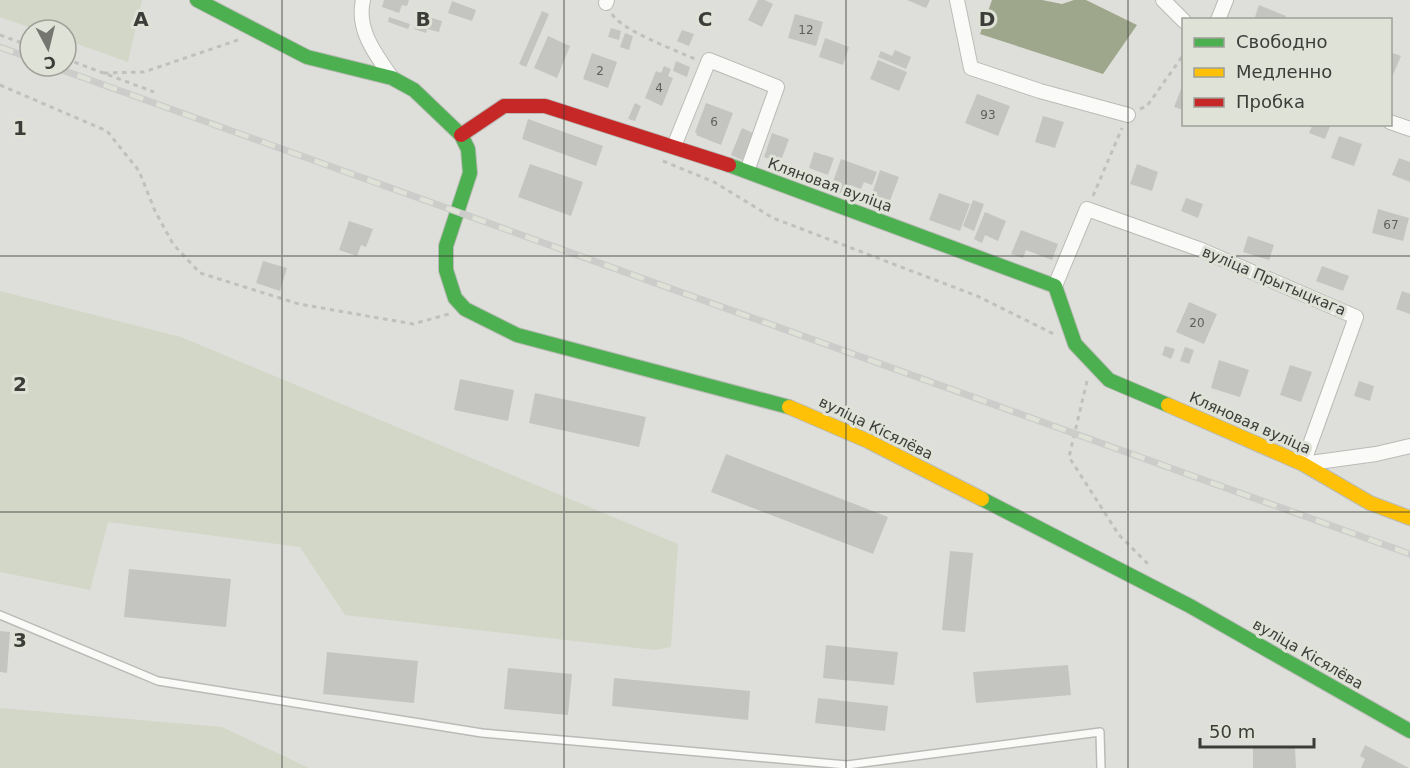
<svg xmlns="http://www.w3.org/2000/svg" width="1410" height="768" font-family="'DejaVu Sans',sans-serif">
  <rect width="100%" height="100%" fill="#dedfda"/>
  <path fill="#d2d7c7" d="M0,0H142L128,62L66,40V30H37L0,17Z
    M0,291L181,337L678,544L671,647L655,650L345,615L300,547L108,522L90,590L0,572Z
    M0,708L222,727L309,768H0Z"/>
  <path fill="#9ea68c" d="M992,0H1042L1062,4L1074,0H1086L1137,25L1103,74L980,34Z"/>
  <path fill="#c4c5c0" d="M384,0H409L407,6L402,5L399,13L382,7Z
    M758,0H765L773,4L762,27L748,20Z
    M907,0H930L926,8Z
    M452,1L476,10L472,21L448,13Z
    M1259,5L1286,16L1284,20H1254Z
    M542,11L549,14L526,67L519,64Z
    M418,14L442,21L439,32L427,29L426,33L414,29Z
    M795,14L823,22L816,46L788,38Z
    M389,17L410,24L408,29L388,22Z
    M611,28L621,31L619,40L608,37Z
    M682,30L694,34L689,46L677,41Z
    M625,33L633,36L629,50L620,47Z
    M548,36L570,46L557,78L534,68Z
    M825,38L849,47L843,65L819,57Z
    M895,50L911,57L906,69L878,57L881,51L892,56Z
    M1390,52L1401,56L1392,77L1390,76Z
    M592,53L617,62L608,88L583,79Z
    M878,60L907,72L899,91L870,79Z
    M676,61L690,67L687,77L673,71Z
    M664,66L671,69L668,76L673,78L662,106L645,98L656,71L661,73Z
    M1183,84H1184V110L1174,107Z
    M977,94L1010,106L998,136L965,123Z
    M635,103L641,106L635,121L628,119Z
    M706,103L733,113L721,145L696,135L697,133L695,132Z
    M1043,116L1064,122L1055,148L1035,142Z
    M528,119L603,146L596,166L522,139Z
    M1313,124H1331L1325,139L1309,133Z
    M742,128L753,133L742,160L731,155Z
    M772,133L789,139L780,163L764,157Z
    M1339,136L1362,144L1354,166L1331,158Z
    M814,152L834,158L828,175L809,168Z
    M1399,158L1410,162V182L1392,175Z
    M841,159L877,172L872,185L864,182L861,189L850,185L846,195L830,190Z
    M530,164L583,182L571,216L518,197Z
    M1137,164L1158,172L1152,191L1130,184Z
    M880,170L899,177L888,206L870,200Z
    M939,193L970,204L960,231L929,220Z
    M1186,198L1203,204L1198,218L1181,211Z
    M973,200L984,204L974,231L963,226Z
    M1378,209L1409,218L1403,241L1372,233Z
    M985,212L1006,221L998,241L985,235L982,243L974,239Z
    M349,221L373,229L366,247L361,245L357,256L339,250Z
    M1021,230L1058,244L1052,260L1026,250L1023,258L1011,254Z
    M1248,236L1274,245L1269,260L1243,252Z
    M263,261L287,268L280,291L256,283Z
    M1322,266L1349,276L1343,291L1316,281Z
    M1402,291L1410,294V314L1396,309Z
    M1189,302L1217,314L1204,344L1176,332Z
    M1165,346L1175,349L1171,359L1162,355Z
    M1185,347L1194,350L1189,364L1180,361Z
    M1219,360L1249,370L1240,397L1211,388Z
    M1290,365L1312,372L1301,402L1280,395Z
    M460,379L514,390L508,421L454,410Z
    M1359,381L1374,386L1370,401L1354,396Z
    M535,393L646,417L639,447L529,423Z
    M726,454L888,517L873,554L711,492Z
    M950,551L973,553L965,632L942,630Z
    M129,569L231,579L226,627L124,617Z
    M0,631L10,632L7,673L0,672Z
    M826,645L898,652L894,685L823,678Z
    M327,652L418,661L414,703L323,694Z
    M1068,665L1071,695L976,703L973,672Z
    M508,668L572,674L568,715L504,709Z
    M614,678L750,691L748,720L612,706Z
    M818,698L888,706L885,731L815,723Z
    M1365,745L1409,768H1361L1365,759L1360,756Z
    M1253,747L1295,748L1296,768H1253Z"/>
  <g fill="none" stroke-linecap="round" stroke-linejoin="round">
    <g stroke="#babbb6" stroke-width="10">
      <path id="lane" d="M0,615L158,681L482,733L847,765L1100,732L1101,768"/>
    </g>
    <g stroke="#babbb6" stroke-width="16">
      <path id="street" d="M363,0C356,30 376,55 392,78
        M957,0L971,68L1040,91L1128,115
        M1163,0L1184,21
        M606,3L607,0
        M1218,20L1226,0
        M1390,122L1410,129
        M674,146L709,60L777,87L747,171
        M1055,286L1087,209L1199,249L1356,317L1303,464L1376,454L1410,446"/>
    </g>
    <g stroke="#babbb6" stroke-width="16">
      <path id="fast" d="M197,0L307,57L392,78L414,90L461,135L468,149L470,173L446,246V270L455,298L465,309L517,335L789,407
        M729,165L1055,286L1075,344L1109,380L1168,405
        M982,499L1190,606L1410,731"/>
    </g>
    <g stroke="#babbb6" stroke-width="16">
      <path id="slow" d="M1168,405L1303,464L1370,503L1410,518
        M789,407L868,441L982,499"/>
    </g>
    <g stroke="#babbb6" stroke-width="16">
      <path id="jam" d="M461,135L504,106H545L729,165"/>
    </g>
    <path stroke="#c0c0be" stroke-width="3" stroke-dasharray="4.5 4.5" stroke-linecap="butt" d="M612,14C621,30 677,51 695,59
      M0,35L30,46
      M66,59L154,92
      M104,73L144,72L238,40
      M0,85L107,131L139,171L155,211L173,244L200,273L299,304L413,324L449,314
      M1140,109L1147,106L1184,54
      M663,161L714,182L773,218L977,296L1054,334
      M1093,196L1122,128
      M1087,381L1069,457L1119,535L1151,567"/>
    <use href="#lane" stroke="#fafaf9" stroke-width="7"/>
    <use href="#street" stroke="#fafaf9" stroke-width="14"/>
    <use href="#fast" stroke="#4caf50" stroke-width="14"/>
    <use href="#slow" stroke="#ffc107" stroke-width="14"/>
    <use href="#jam" stroke="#c62828" stroke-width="14"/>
    <g stroke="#cccccb" stroke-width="7">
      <path id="rail" d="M0,47L30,58
        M51,66L1410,554"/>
    </g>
    <use href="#rail" stroke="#dfe2d7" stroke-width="4.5" stroke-dasharray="14" stroke-linecap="butt"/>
  </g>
  <path fill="none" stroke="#3c3d39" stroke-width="1.5" stroke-opacity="0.55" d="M282,0V768M564,0V768M846,0V768M1128,0V768M0,256H1410M0,512H1410"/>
  <g text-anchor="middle" stroke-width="6" stroke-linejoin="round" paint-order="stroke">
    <g font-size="12" fill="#5e5f5b">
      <text x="806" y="34">12</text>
      <text x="600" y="75">2</text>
      <text x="659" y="92">4</text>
      <text x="988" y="119">93</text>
      <text x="714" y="126">6</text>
      <text x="1391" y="229">67</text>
      <text x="1197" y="327">20</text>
    </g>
    <g font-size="15" fill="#3c3d39" stroke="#dfe2d7">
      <text transform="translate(830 185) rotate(20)" y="5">Кляновая вуліца</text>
      <text transform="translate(1274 281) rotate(23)" y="5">вуліца Прытыцкага</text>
      <text transform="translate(1250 423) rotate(24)" y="5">Кляновая вуліца</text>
      <text transform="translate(876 428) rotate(26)" y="5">вуліца Кісялёва</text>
      <text transform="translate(1308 654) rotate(30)" y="5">вуліца Кісялёва</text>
    </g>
  </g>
  <g font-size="20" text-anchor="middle" font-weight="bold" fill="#3c3d39" stroke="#dfe2d7" stroke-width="6" stroke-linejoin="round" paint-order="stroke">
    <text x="141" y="26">A</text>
    <text x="423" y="26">B</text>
    <text x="705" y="26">C</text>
    <text x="987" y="26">D</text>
    <text x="20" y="135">1</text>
    <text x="20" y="391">2</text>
    <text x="20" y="647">3</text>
  </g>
  <rect x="1182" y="18" width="210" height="108" fill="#dfe2d7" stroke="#9ea098" stroke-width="1.5"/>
  <rect x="1194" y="38" width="30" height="9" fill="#4caf50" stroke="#9ea098" stroke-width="1.5"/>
  <text x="1236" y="48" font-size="18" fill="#3c3d39">Свободно</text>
  <rect x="1194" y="68" width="30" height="9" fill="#ffc107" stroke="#9ea098" stroke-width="1.5"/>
  <text x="1236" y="78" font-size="18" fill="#3c3d39">Медленно</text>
  <rect x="1194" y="98" width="30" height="9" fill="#c62828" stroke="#9ea098" stroke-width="1.5"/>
  <text x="1236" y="108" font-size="18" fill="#3c3d39">Пробка</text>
  <g transform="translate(48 48) rotate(173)"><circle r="28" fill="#dfe2d7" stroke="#9ea098" stroke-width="1.5"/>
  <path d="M0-4.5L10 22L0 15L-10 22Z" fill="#757671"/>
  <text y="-9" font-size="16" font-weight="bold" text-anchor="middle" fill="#3c3d39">С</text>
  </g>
  <path d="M1200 738v9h114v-9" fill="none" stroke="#3c3d39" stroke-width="3"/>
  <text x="1209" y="738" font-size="18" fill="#3c3d39" stroke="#dfe2d7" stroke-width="4.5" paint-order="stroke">50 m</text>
</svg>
